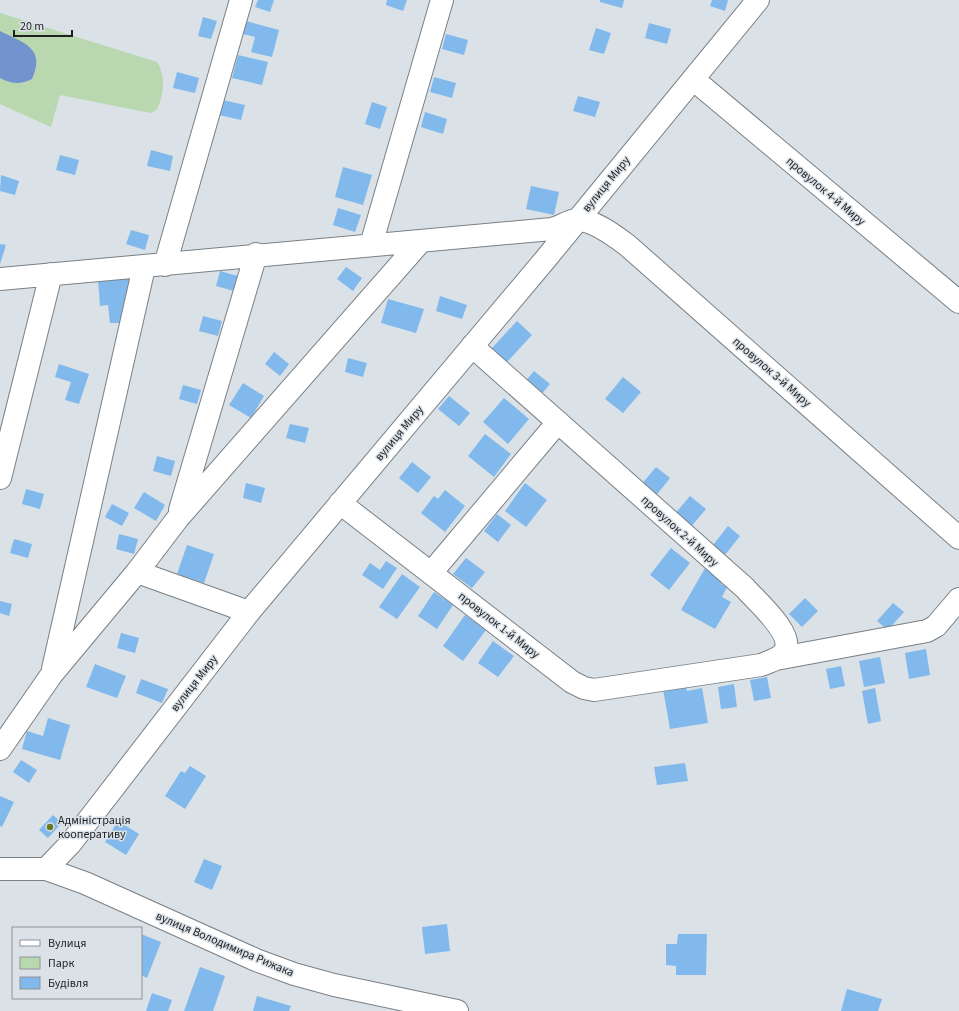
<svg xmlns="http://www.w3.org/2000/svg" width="959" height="1011" font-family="'Source Sans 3',sans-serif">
  <rect width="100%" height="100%" fill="#dae1e7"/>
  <path fill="#b9d8af" d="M0,13L157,62C166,75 164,96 157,109L152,113L145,112L60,95L51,127L0,104Z"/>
  <path fill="#7293cd" d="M0,31C24,43 46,48 32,79C20,85 12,84 0,78Z"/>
  <path fill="#81b9ec" d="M258,0H274L270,12L255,7Z
    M387,0H407L403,11L386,5Z
    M600,0H624L622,8L600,2Z
    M712,0H728L725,11L710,6Z
    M203,17L217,21L211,39L198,36Z
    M246,21L279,30L272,57L251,52L255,37L243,34Z
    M649,23L671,29L667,44L645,38Z
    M596,28L611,33L604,54L589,50Z
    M446,34L468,40L464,55L442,49Z
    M238,55L268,62L262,85L232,78Z
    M177,72L199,78L195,93L173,88Z
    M434,77L456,83L452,98L430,92Z
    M578,96L600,102L595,117L573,111Z
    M223,100L245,105L241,120L219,115Z
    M372,102L387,107L380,129L365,124Z
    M425,112L447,119L443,134L421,127Z
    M151,150L173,156L170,171L147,166Z
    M60,155L79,160L75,175L56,170Z
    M343,167L372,175L363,205L335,197Z
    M1,175L19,181L15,195L0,191Z
    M531,186L559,192L554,215L526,209Z
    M338,208L361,215L355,232L333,225Z
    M131,230L149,235L145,250L126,244Z
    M0,244L6,245L0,264Z
    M346,267L362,278L353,291L337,279Z
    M220,271L238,276L234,291L216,286Z
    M138,277L128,323H110L108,305L100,306L98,279Z
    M440,296L467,305L462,319L436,311Z
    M388,299L424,309L416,333L381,323Z
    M203,316L222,321L218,336L199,331Z
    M517,321L532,335L507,362L492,348Z
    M274,352L289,364L280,376L265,364Z
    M348,358L367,363L363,377L345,372Z
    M59,364L89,374L79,404L65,400L71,382L55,377Z
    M534,371L550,384L540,396L524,383Z
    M623,377L641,392L623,413L605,399Z
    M243,383L264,396L251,418L229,405Z
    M183,385L201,390L197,404L179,399Z
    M449,396L470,413L459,426L438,409Z
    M504,398L529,419L508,444L483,422Z
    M290,424L309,428L305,443L286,438Z
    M485,434L511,454L494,477L468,456Z
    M157,456L175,461L171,476L153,471Z
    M412,462L431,477L418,493L399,478Z
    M656,467L670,478L655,497L641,485Z
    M246,483L265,488L261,503L243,498Z
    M525,483L547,500L526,527L505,511Z
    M26,489L44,494L40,509L22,504Z
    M445,490L465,506L445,532L421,513L434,496L438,499Z
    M144,492L165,505L156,521L134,508Z
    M690,496L706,509L690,528L674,515Z
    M112,504L129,513L122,526L105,517Z
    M497,514L511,525L498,542L484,531Z
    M728,526L740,536L725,555L713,545Z
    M119,534L138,539L134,554L116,549Z
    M14,539L32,544L28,558L10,553Z
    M187,545L214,554L204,583L177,574Z
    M671,548L690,563L669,590L650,575Z
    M466,558L485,572L472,588L453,574Z
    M386,561L397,568L383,589L362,575L370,563L380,570Z
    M705,568L724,579L721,584L727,587L722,597L731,602L715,629L681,610Z
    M402,574L420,587L397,619L379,607Z
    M434,592L453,605L437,629L418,616Z
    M805,598L818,611L802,627L789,614Z
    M0,601L12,604L9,616L0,613Z
    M893,603L904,612L888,630L877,621Z
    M465,615L486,630L463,661L443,646Z
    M121,633L139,638L135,653L117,648Z
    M493,641L514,656L498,677L478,663Z
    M926,649L930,675L909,679L905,653Z
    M880,657L885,683L864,687L859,661Z
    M95,664L126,676L117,698L86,687Z
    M841,666L845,686L830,689L826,669Z
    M767,677L771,698L754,701L750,680Z
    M141,679L168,689L162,703L136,693Z
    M734,684L737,707L721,709L718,687Z
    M686,685L687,691L702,688L708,723L670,729L663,689Z
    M875,688L881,721L868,724L862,691Z
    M48,718L70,725L60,760L22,749L27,731L43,736Z
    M21,760L37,770L29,783L13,772Z
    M685,763L688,781L657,785L654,767Z
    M190,766L206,776L185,809L165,796L181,771L185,773Z
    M0,796L14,802L2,827L0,826Z
    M53,815L62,823L48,838L39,830Z
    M118,821L139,834L126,855L105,842Z
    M204,859L222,866L212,890L194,882Z
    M447,924L450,951L425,954L422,927Z
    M141,934L161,942L147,978L141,975Z
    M678,934H707L706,975H676V966L666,965V944H677Z
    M200,967L225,976L213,1011H184Z
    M847,989L882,999L878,1011H841Z
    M152,993L172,1000L168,1011H146Z
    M257,996L291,1006L289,1011H253Z"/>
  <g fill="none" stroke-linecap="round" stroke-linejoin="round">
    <g stroke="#7a8085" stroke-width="24">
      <path id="minor" d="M693,79L959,302
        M371,245L442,0
        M165,265L241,0
        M0,279L552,229C560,227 569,221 576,220C593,219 615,236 627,245L959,538
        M0,478L51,274
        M340,503L572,682L584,688L594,690L761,665C768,662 780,659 785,651C794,633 756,601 745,588L472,346
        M180,510L256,254
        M137,572L249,612
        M431,573L558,422
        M776,659L927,631L936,626L959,599
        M53,669L144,267
        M0,749L52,674L137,572L178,518L421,241
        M0,869H46L85,883L256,960L294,974L334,985L457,1011
        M46,869L70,844L249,612L544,261L758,0"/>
    </g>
    <use href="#minor" stroke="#fff" stroke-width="22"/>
  </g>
  <circle fill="#677826" stroke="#dae1e7" stroke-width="1.5" cx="50" cy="827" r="4"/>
  <g text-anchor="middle" stroke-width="3" stroke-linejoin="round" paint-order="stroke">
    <g font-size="12" fill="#1e2023" stroke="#dae1e7">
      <text transform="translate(606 184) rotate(-51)" y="4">вулиця Миру</text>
      <text transform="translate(826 191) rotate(40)" y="4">провулок 4-й Миру</text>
      <text transform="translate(772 372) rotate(41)" y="4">провулок 3-й Миру</text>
      <text transform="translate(399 433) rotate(-50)" y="4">вулиця Миру</text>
      <text transform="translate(680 531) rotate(42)" y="4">провулок 2-й Миру</text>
      <text transform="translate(499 625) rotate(38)" y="4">провулок 1-й Миру</text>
      <text transform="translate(194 683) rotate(-52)" y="4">вулиця Миру</text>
      <text transform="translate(225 944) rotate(23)" y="4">вулиця Володимира Рижака</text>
    </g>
    <g font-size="12" fill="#1e2023" stroke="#dae1e7" text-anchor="start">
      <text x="58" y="824">Адміністрація<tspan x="58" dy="14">кооперативу</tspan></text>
    </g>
  </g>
  <rect x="12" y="927" width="130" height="72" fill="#dae1e7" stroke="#8f9499"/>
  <rect x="20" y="940" width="20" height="6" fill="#ffffff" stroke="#8f9499"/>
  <text x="48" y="947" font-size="12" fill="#1e2023">Вулиця</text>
  <rect x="20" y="957" width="20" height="12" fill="#b9d8af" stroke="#8f9499"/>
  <text x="48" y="967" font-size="12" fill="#1e2023">Парк</text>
  <rect x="20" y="977" width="20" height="12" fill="#81b9ec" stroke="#8f9499"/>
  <text x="48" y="987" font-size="12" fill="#1e2023">Будівля</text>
  <path d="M14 30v6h58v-6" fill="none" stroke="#1e2023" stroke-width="2"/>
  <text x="20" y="30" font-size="12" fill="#1e2023" stroke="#dae1e7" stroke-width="3" paint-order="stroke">20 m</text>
</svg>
